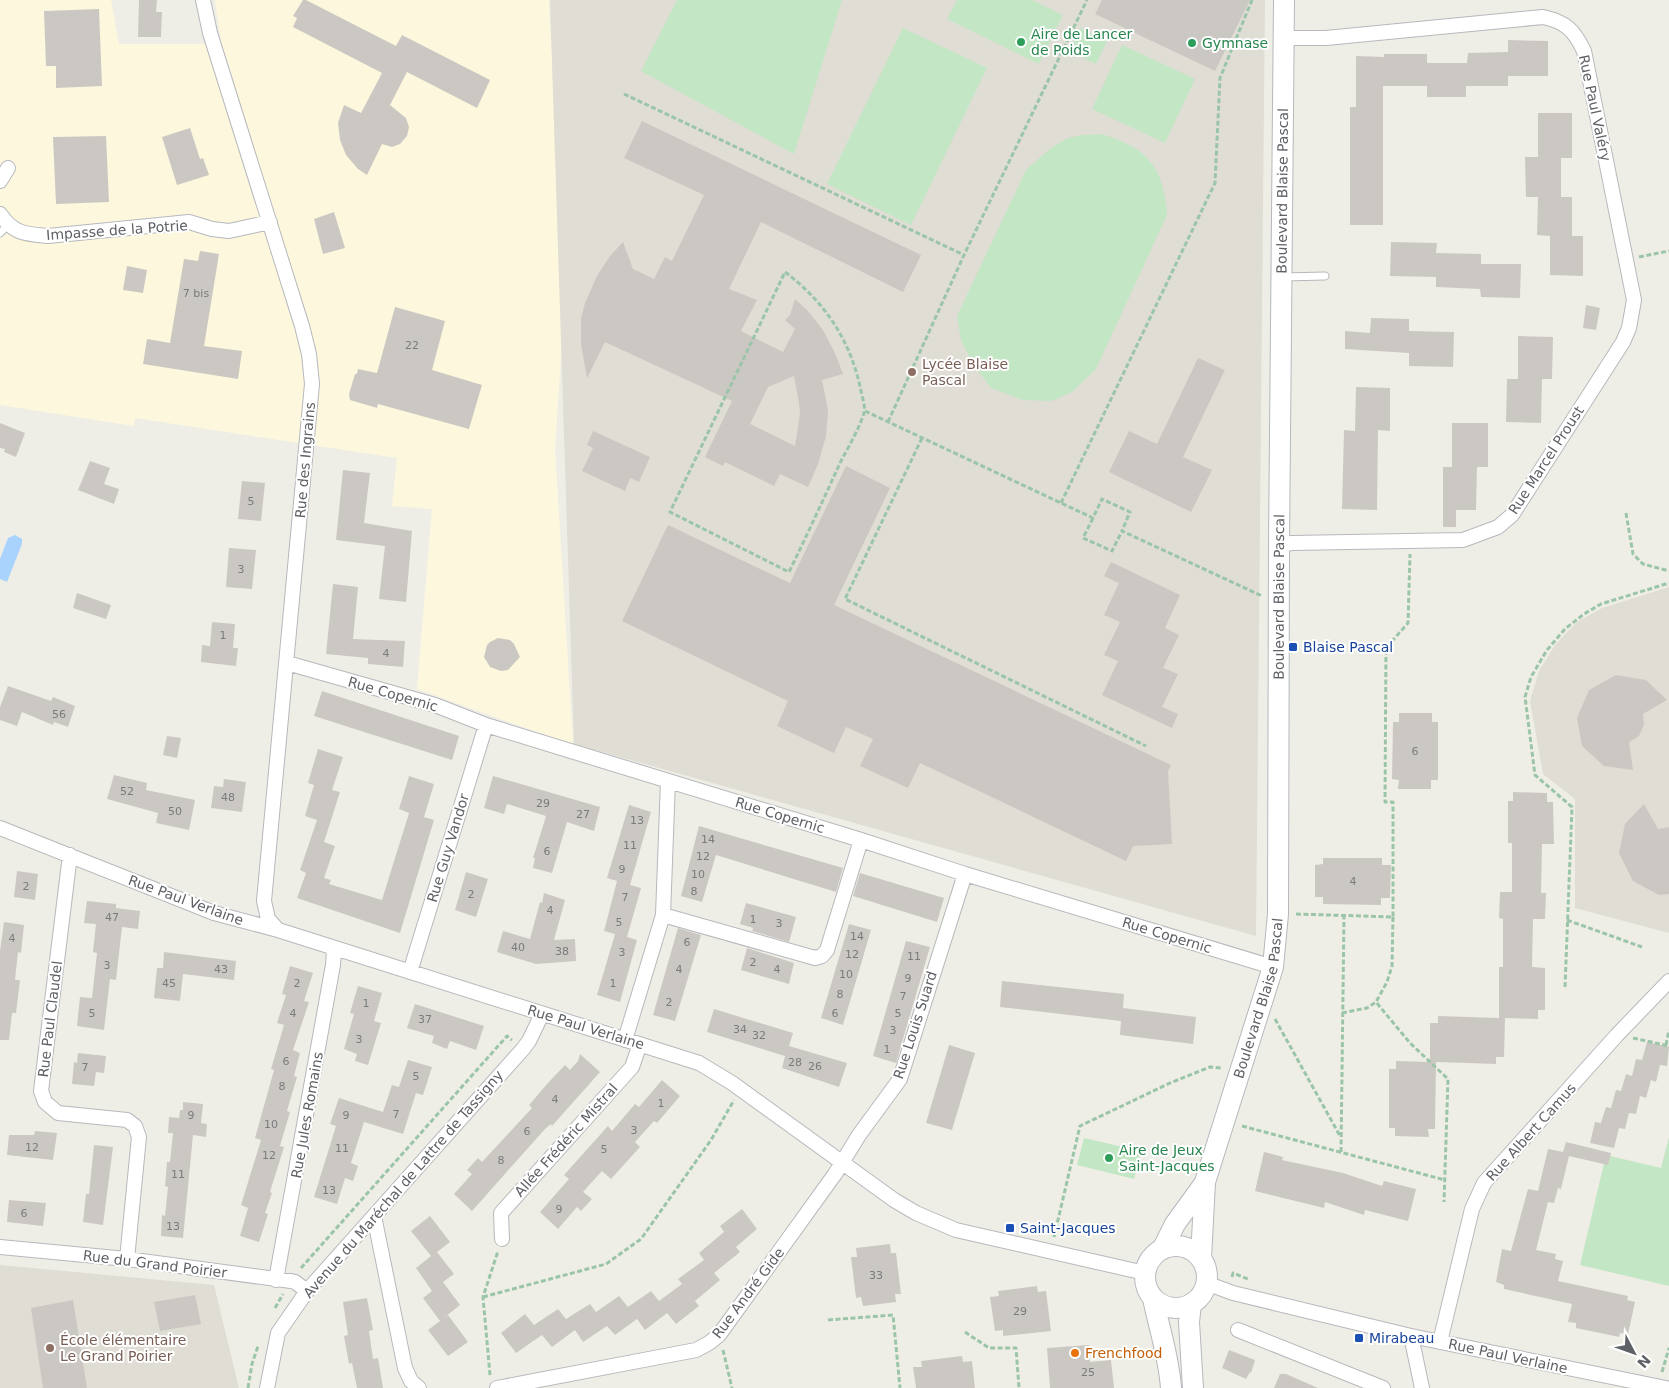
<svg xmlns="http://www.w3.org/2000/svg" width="1669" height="1388" font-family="'DejaVu Sans',sans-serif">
  <rect width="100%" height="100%" fill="#efeee6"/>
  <path fill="#fdf8dd" d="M0,0H111L119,44H196L221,42L215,0H549L556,138L562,342L555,448L573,745L417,689L432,509L392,506L397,458L135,418L134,426L0,405Z"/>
  <path fill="#dfddd4" d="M550,0H1265L1256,936L574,744Z
    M1669,587V933L1575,908V799L1543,774L1530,701L1539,671L1555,645L1577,622L1602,608Z
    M0,1265L214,1285L239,1388H0Z"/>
  <path fill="#c3e6c5" d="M677,0H842L794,154L641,71Z
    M957,0H1032L1063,15L1039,64L947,19Z
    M903,28L987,68L911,225L827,184Z
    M1080,28L1107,41L1096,64L1069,51Z
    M1122,45L1195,79L1165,143L1092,109Z
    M1101,134C1147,147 1164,167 1167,215L1096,369L1072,392L1052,401L1023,400L991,388L973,364L961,340L957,316L1026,170L1051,148L1068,138L1083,135Z
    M1669,1137V1286L1580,1265L1606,1155L1661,1168Z
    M1084,1138L1141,1151L1134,1179L1077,1165Z"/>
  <path fill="#a9d3fd" d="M15,535L22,539V544L7,582L0,579V559L8,538Z"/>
  <path fill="#cbc8c3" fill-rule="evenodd" d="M139,0H157L156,12H162L161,37H138Z
    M303,0H306L396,46L402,35L490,80L477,108L407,72L390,105L406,118L409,127L407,136L400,144L392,147L382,144L367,175L358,169L346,155L340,140L338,123L344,105L361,113L382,73L293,27L297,18L293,16Z
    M1102,0H1250L1215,71L1095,14Z
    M99,9L102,86L56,88V66H46L44,11Z
    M1508,40L1548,41V76H1508V86H1466V97H1427V86H1383V225H1350V107H1356V56L1384,57V54H1427V63H1467L1468,53L1508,52Z
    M1538,113H1572V158H1561V197H1572V236H1583V276L1550,275V236L1537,235L1538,197H1526L1525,157H1538Z
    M642,121L921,255L903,292L761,222L729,289L757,300L741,331L783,352L795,329L785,320L790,315L795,299L807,310L823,330L834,351L843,374L822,380L828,410L826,436L818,464L808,487L780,474L774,486L725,462L723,466L705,457L732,401L605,342L587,378L581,344V319L585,303L597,276L610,256L623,242L633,269L654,279L665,257L672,261L704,195L624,158ZM794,376L799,403L800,414L795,446L750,424L768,387Z
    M190,128L200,159L203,158L209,175L177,185L162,137Z
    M106,136L109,202L56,204L53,137Z
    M334,212L345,248L323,254L314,219Z
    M1391,242L1437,243L1436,253L1481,254V264H1521L1520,298L1481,297L1480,289L1436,287V277L1390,276Z
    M200,251L219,254L204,346L242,351L238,379L143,364L147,339L170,343L184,259L198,261Z
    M127,266L147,270L143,293L123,290Z
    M1586,305L1600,308L1596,330L1583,328Z
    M395,307L445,321L432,370L482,385L469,429L378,404L377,408L350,400L349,394L355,374H357L358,369L377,373Z
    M1371,318L1409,319V331L1454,332L1453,367L1409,366V353L1345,349V331L1370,333Z
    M1518,336L1553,337L1552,379H1542L1541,423L1506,422L1507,379H1518Z
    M1198,358L1225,370L1183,457L1212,470L1191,512L1109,472L1129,431L1157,444Z
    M1356,387L1390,388V431L1378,430L1377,510L1342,509L1344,430L1355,431Z
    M0,423L25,433L16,457L4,452L5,449L0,448Z
    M1452,423H1488V467H1477L1476,510H1456V527H1443V467H1452Z
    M593,431L650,457L639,482L630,478L625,491L582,471L593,448L587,445Z
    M90,461L110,468L104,484L119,489L114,504L78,490Z
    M846,466L890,488L834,605L1171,765L1168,771L1172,844L1133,846L1126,861L920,763L908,788L860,766L873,739L846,727L834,753L777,726L788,701L622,621L668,525L790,583Z
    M343,470L370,473L364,523L412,531L406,602L379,599L385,546L336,540Z
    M242,481L265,483L261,521L238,519Z
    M229,548L256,550L252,589L226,587Z
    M1111,562L1180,595L1165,628L1179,635L1163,668L1178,674L1162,707L1178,714L1172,728L1102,695L1118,661L1104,655L1120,622L1104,615L1119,583L1104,576Z
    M333,584L358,587L353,639L405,641L403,667L368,664V658L326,654Z
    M77,593L111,605L106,619L73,608Z
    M212,622L235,624L233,648H238L236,666L201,662L202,645L210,646Z
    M498,638L510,640L514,644L520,657L508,670L501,671L490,667L484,657L487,645L490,642Z
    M1616,675L1646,680L1667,700L1643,714L1644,725L1639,736L1629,742L1633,770L1604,766L1582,746L1577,718L1589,690Z
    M8,686L51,701L53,697L75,706L68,727L54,722L53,725L22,712L17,726L0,720V707Z
    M322,691L459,736L452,760L314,716Z
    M1399,713H1432V722H1438V780H1431V789H1398L1399,780L1392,779L1393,722H1399Z
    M167,736L181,738L177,758L163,755Z
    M318,749L343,757L332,790L340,792L324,842L335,846L324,878L331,880L329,884L382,900L409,813L399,809L409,776L434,784L424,817L434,820L400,933L297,898L306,873L300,870L317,820L305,816L314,785L308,783Z
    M114,775L147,783L146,790L195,800L189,830L156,823L158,813L107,799Z
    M493,776L600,807L594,831L567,822L552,873L533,868L535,858H533L546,816L507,804L504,814L484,808Z
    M224,779L246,782L242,812L211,808L214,786L223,787Z
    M1513,792L1547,793V802H1553L1554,844H1542L1541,893H1546L1545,919H1533L1532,967L1545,968V1010H1538V1019L1505,1018L1504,1057H1496V1064L1436,1062L1435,1129H1428L1429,1137L1395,1136V1128H1389V1069H1396V1061L1430,1062V1023H1438V1016L1499,1018V967H1503V919L1499,918L1500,892H1512V843H1508V801H1513Z
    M1644,804L1658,829L1669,827V894L1659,895L1633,881L1619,853L1625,824Z
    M629,805L651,812L630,885L641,888L627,937L637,940L620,1002L597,995L615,934L604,931L617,881L607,878Z
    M699,826L843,868L836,892L716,855L702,902L681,896Z
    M1323,858H1382V865H1391L1390,898H1381V905L1323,904V897H1315V865L1323,864Z
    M17,871L38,874L35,900L14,897Z
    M466,872L488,879L476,917L455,910Z
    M860,873L944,898L937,922L853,896Z
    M544,893L565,900L554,940L575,939L576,961L536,964L497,952L503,931L530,939L540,902L542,903Z
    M87,901L116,904V908L140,911L138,929L122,927L116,980L110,979L104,1030L77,1026L80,997L92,998L97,953L93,952L96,924L84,923Z
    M746,903L796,917L789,942L752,931L753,928L740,924Z
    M4,922L24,925L21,953L18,952L15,980H20L16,1013H12L9,1040H0V951Z
    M849,924L871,930L843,1025L821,1018Z
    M678,928L701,935L675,1021L653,1015Z
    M906,941L930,947L896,1063L873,1056Z
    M747,948L794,963L789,984L741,970Z
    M164,952L236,961L234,980L183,974L180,1001L154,998L157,968H163Z
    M290,966L313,973L304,1001L309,1002L293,1050L300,1053L294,1076L297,1077L287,1111L290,1112L280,1146L284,1147L270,1192L272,1193L265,1213L268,1214L259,1242L240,1236L248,1208L241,1205L261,1140L255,1138L274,1070L271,1069L284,1025L277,1023L286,995L282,994Z
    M1002,981L1124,994L1123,1008L1196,1017L1193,1044L1120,1035L1121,1021L1000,1007Z
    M358,986L382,993L374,1021L381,1023L368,1065L355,1061L357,1054L344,1049L354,1014L350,1013Z
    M415,1004L484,1026L476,1050L450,1041L447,1049L432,1043L434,1036L407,1028Z
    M714,1009L793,1033L789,1046L847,1063L839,1087L782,1068L785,1056L707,1032Z
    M1647,1042L1669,1047L1667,1066L1660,1065L1656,1082L1651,1080L1646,1098L1640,1096L1636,1114L1629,1113L1625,1129L1619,1128L1614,1148L1590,1143L1595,1122L1601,1123L1606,1107L1611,1108L1616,1090L1621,1091L1626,1074L1632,1076L1636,1059L1642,1060Z
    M949,1045L975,1053L952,1130L926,1123Z
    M78,1053L106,1056L104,1073L96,1072L94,1086L72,1084L74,1062L77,1063Z
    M580,1054L600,1072L552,1126L551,1124L545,1129L472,1211L454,1194L472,1174L467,1170L478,1158L482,1162L532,1108L529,1105L548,1083L565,1065L570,1070L578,1061Z
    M408,1060L432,1067L423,1095L416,1093L403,1134L364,1122L351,1163L358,1166L353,1181L345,1178L337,1204L314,1197L336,1126L330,1124L339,1098L383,1112L392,1085L399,1087Z
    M662,1080L680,1096L657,1123L654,1121L635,1142L640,1147L611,1179L602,1171L583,1192L592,1199L581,1211L577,1207L558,1229L540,1212L569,1179L564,1175L608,1126L612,1131L635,1104L639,1107Z
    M183,1102L203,1104L201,1123L207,1124L206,1137L193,1135L183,1238L161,1236L162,1215L165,1216L168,1187L165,1186L167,1162H170L173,1133H168L169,1117L179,1118L180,1110H183Z
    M35,1131L57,1133L53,1160L7,1155L9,1135H34Z
    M1566,1142L1611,1153L1608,1165L1569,1156L1561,1189L1558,1188L1554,1203L1548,1202L1536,1250L1556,1254L1555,1259L1563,1261L1558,1281L1628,1296L1627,1300L1635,1302L1628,1334L1620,1333L1619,1337L1576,1328V1323L1568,1322L1572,1304L1504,1289V1285L1496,1282L1502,1249L1511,1251L1528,1189L1538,1191L1548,1149L1563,1152Z
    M94,1145L113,1147L103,1225L83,1222L86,1194H89Z
    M1264,1152L1283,1157L1282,1160L1343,1173L1382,1186L1384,1181L1416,1189L1408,1221L1365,1210L1364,1215L1325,1202L1324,1208L1255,1191Z
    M9,1200L46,1203L43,1226L7,1222Z
    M742,1209L757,1229L736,1247L740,1252L714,1273L720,1280L695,1301L699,1306L676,1324L667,1313L645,1330L637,1319L615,1335L607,1326L583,1342L575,1330L552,1347L542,1335L516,1353L501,1333L525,1314L534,1325L558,1309L566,1319L590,1304L596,1312L619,1296L628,1307L651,1291L659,1301L682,1284L678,1279L704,1260L699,1253L724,1232L720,1226Z
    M430,1216L450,1242L437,1252L454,1274L443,1282L460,1305L440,1321L423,1298L432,1291L416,1268L431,1256L411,1231Z
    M890,1244L891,1253H896L901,1294H895L896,1302L863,1306L861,1297L856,1298L851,1257H857L856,1248Z
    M1037,1286L1038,1292L1046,1291L1051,1331L1003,1336V1330L995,1331L990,1297L999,1296L998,1291Z
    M195,1295L201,1324L160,1331L154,1302Z
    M367,1298L373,1330L369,1331L373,1359L378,1358L383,1388H357L352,1363L349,1364L344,1336L348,1335L343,1302Z
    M73,1300L87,1388H43L31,1308Z
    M448,1315L468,1342L448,1356L428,1330Z
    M1089,1345L1090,1362L1111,1360L1114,1388H1050L1047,1348Z
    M1229,1350L1255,1360L1251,1373L1250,1372L1246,1379L1222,1368Z
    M962,1356L963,1362L972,1361L975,1388H916L913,1367H922L921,1361Z
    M1280,1374H1286L1318,1388H1274Z"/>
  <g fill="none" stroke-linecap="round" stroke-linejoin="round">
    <g stroke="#b6b8bc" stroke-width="9">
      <path id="lane" d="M0,233L9,224
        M1283,277L1325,276"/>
    </g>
    <g stroke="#b6b8bc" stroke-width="16">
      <path id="street" d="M203,0L210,33L302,326L309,354L312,384L264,901L268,919L278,930
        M0,181L8,168
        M0,214C14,234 25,234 48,236L189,222L212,229L229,231L270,222
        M1279,545L1292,543L1463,540L1498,527L1512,515L1623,342L1629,328L1634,300L1584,51C1574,30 1566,22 1543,17L1326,38H1284
        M287,663L435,705L486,725L861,840L965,874L1273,967
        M0,828L214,913L278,930L699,1063L732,1083L894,1200L916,1213L956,1230L1145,1273
        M70,855L41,1091L45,1102L58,1113L127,1120L135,1126L139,1137L127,1259
        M663,915L815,958L822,956L827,950L861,840
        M410,972L486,725
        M625,1040L663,915L668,781
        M374,1216L405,1368L411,1381L419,1388
        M502,1239L501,1213L632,1067L640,1044
        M0,1247L127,1259L291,1281L295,1282L307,1291
        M276,1280L333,965L334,949
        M1206,1283L1233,1293L1411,1336L1666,1388
        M1238,1330L1383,1388
        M1411,1336L1422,1388
        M1440,1342L1472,1209L1484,1183L1617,1035L1669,981
        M267,1388L278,1333L307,1291L523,1049L529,1041L542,1014
        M497,1388L696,1350L709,1343L719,1335L835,1174L859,1135L900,1079L965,874"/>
    </g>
    <g stroke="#b5b8bd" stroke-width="22">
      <g id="secondary">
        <circle cx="1176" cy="1277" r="31"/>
        <path d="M1163,1248L1175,1224L1204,1184"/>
        <path id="s1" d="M1201,1258L1205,1182L1273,967L1278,914L1279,545L1284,0"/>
        <path d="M1153,1298C1159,1328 1169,1357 1171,1388"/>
        <path d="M1191,1304L1189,1322L1193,1388"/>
      </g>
    </g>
    <path stroke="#9bc5a9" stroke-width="3" stroke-dasharray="5 2.5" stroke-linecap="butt" d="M624,94L964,255
      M1639,257L1669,251
      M785,272C825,302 851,341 861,391C862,397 866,407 864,413C859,429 849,446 841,461C824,498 807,535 789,572L670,512Z
      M865,411L1093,518L1102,499L1130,512L1122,531L1262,596
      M888,422L964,255L1087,0
      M922,438L845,599L1146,746
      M1061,503L1215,183L1220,78L1252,0
      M1626,513L1633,554L1643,564L1669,571
      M1093,518L1083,538L1112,551L1122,531
      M1296,914L1393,917V802H1385L1386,648L1408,623L1410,554
      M1393,917L1392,966L1387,982L1376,1002L1410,1043L1448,1079L1444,1202
      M1567,920L1642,947
      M1565,987L1572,807L1535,775L1525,697L1531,677L1547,650L1565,629L1584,614L1601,604L1669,583
      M1342,1013L1367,1008L1376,1002
      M1275,1019L1340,1136
      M1633,1038L1669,1046
      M1666,1045L1669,1030
      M1242,1126L1445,1180
      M1341,1152L1344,915
      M1054,1237L1080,1126L1170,1083L1210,1067L1222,1068
      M301,1268L507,1036L512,1040
      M1232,1277L1233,1273L1248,1279
      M483,1297L606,1264L641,1239L711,1140L734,1100
      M275,1308L283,1294
      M828,1320L893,1315L900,1388
      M965,1332L989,1348H1016L1019,1388
      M723,1350L732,1388
      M1662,1372L1669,1348
      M490,1375L483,1297L498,1251
      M248,1388L252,1364L258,1346"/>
    <use href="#lane" stroke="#fff" stroke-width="7"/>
    <use href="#street" stroke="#fff" stroke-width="14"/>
    <use href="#secondary" stroke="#fff" stroke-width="20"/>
  </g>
  <g fill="#2e9e5b" stroke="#fff" stroke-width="2">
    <circle cx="1021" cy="42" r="5"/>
    <circle cx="1192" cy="43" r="5"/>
    <circle cx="1109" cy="1158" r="5"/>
  </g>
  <g fill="#8d6e63" stroke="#fff" stroke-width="2">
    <circle cx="912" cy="372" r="5"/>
    <circle cx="50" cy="1348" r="5"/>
  </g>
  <g fill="#1a4fb4" stroke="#fff" stroke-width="2">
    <rect x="1288" y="642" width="10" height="10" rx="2.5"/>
    <rect x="1005" y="1223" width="10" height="10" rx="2.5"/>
    <rect x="1354" y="1333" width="10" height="10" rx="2.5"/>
  </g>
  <circle fill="#e8710a" stroke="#fff" stroke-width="2" cx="1075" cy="1353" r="5"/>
  <g text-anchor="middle" stroke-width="4" stroke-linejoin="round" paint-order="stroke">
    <g font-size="11" fill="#797b7d">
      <text x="196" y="297">7 bis</text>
      <text x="412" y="349">22</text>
      <text x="251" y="505">5</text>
      <text x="241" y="573">3</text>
      <text x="223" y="639">1</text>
      <text x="386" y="657">4</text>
      <text x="59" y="718">56</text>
      <text x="1415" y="755">6</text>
      <text x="127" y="795">52</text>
      <text x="228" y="801">48</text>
      <text x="543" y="807">29</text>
      <text x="175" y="815">50</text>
      <text x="583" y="818">27</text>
      <text x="637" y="824">13</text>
      <text x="708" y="843">14</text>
      <text x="630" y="849">11</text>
      <text x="547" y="855">6</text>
      <text x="703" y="860">12</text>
      <text x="622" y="873">9</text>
      <text x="698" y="878">10</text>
      <text x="1353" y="885">4</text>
      <text x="26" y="890">2</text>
      <text x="694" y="895">8</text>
      <text x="471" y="898">2</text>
      <text x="625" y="901">7</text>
      <text x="550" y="914">4</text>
      <text x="112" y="921">47</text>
      <text x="753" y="923">1</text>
      <text x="619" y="926">5</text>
      <text x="779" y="927">3</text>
      <text x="857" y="940">14</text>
      <text x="12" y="942">4</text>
      <text x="687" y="946">6</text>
      <text x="518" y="951">40</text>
      <text x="562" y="955">38</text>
      <text x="622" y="956">3</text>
      <text x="852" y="958">12</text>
      <text x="914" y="960">11</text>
      <text x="753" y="966">2</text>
      <text x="107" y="969">3</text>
      <text x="221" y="973">43</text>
      <text x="679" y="973">4</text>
      <text x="777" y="973">4</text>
      <text x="846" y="978">10</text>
      <text x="908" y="982">9</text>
      <text x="169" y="987">45</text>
      <text x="297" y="987">2</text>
      <text x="613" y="987">1</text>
      <text x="840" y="998">8</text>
      <text x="903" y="1000">7</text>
      <text x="669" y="1006">2</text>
      <text x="366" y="1007">1</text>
      <text x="92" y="1017">5</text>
      <text x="293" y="1017">4</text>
      <text x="835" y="1017">6</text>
      <text x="898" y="1017">5</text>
      <text x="425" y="1023">37</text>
      <text x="740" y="1033">34</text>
      <text x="893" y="1034">3</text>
      <text x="759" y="1039">32</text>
      <text x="359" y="1043">3</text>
      <text x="887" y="1053">1</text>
      <text x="286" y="1065">6</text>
      <text x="795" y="1066">28</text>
      <text x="815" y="1070">26</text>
      <text x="85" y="1071">7</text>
      <text x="416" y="1080">5</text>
      <text x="282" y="1090">8</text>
      <text x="555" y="1103">4</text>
      <text x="661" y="1107">1</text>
      <text x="396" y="1118">7</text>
      <text x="191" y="1119">9</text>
      <text x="346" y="1119">9</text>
      <text x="271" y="1128">10</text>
      <text x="634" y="1134">3</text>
      <text x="527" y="1135">6</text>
      <text x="32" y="1151">12</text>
      <text x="342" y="1152">11</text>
      <text x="604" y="1153">5</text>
      <text x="269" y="1159">12</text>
      <text x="501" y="1164">8</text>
      <text x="178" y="1178">11</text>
      <text x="329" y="1194">13</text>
      <text x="559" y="1213">9</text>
      <text x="24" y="1217">6</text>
      <text x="173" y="1230">13</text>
      <text x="876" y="1279">33</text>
      <text x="1020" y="1315">29</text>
      <text x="1088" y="1376">25</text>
    </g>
    <g font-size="14" fill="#27864d" stroke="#fff" text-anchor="start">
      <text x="1031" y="39">Aire de Lancer<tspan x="1031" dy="16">de Poids</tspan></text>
      <text x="1202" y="48">Gymnase</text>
      <text x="1119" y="1155">Aire de Jeux<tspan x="1119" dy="16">Saint-Jacques</tspan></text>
    </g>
    <g font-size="14" fill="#5e6166" stroke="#fff">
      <text transform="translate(1595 108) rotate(78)" y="5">Rue Paul Valéry</text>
      <text dy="5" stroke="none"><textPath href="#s1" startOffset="1078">Boulevard Blaise Pascal</textPath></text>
      <text transform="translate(117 230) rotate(-4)" y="5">Impasse de la Potrie</text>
      <text transform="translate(305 460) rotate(-85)" y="5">Rue des Ingrains</text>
      <text transform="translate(1546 460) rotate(-57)" y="5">Rue Marcel Proust</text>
      <text dy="5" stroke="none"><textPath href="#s1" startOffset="672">Boulevard Blaise Pascal</textPath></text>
      <text transform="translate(393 694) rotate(16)" y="5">Rue Copernic</text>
      <text transform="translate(780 815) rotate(17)" y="5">Rue Copernic</text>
      <text transform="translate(448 848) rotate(-73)" y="5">Rue Guy Vandor</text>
      <text transform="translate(186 900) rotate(20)" y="5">Rue Paul Verlaine</text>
      <text transform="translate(1167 935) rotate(17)" y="5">Rue Copernic</text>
      <text dy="5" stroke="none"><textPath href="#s1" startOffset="268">Boulevard Blaise Pascal</textPath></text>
      <text transform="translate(50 1019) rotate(-83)" y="5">Rue Paul Claudel</text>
      <text transform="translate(915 1025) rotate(-72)" y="5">Rue Louis Suard</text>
      <text transform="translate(586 1027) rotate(17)" y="5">Rue Paul Verlaine</text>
      <text transform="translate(307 1115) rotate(-80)" y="5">Rue Jules Romains</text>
      <text transform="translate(1531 1132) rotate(-48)" y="5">Rue Albert Camus</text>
      <text transform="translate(566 1140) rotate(-48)" y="5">Allée Frédéric Mistral</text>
      <text transform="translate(403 1184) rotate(-49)" y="5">Avenue du Maréchal de Lattre de Tassigny</text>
      <text transform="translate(155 1264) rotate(7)" y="5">Rue du Grand Poirier</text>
      <text transform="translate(748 1293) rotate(-53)" y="5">Rue André Gide</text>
      <text transform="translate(1508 1356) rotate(12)" y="5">Rue Paul Verlaine</text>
    </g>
    <g font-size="14" fill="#785e54" stroke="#fff" text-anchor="start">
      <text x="922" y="369">Lycée Blaise<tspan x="922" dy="16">Pascal</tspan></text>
      <text x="60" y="1345">École élémentaire<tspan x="60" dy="16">Le Grand Poirier</tspan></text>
    </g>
    <g font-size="14" fill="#164399" stroke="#fff" text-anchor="start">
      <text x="1303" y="652">Blaise Pascal</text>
      <text x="1020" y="1233">Saint-Jacques</text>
      <text x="1369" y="1343">Mirabeau</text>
    </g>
    <g font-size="14" fill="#c56008" stroke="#fff" text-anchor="start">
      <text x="1085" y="1358">Frenchfood</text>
    </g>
  </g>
  <g transform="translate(1634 1353) rotate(131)" stroke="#ffffff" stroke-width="4" paint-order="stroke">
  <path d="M0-4L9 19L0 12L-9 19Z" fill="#5e6166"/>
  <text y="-8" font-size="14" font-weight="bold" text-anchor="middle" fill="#5e6166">N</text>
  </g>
</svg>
